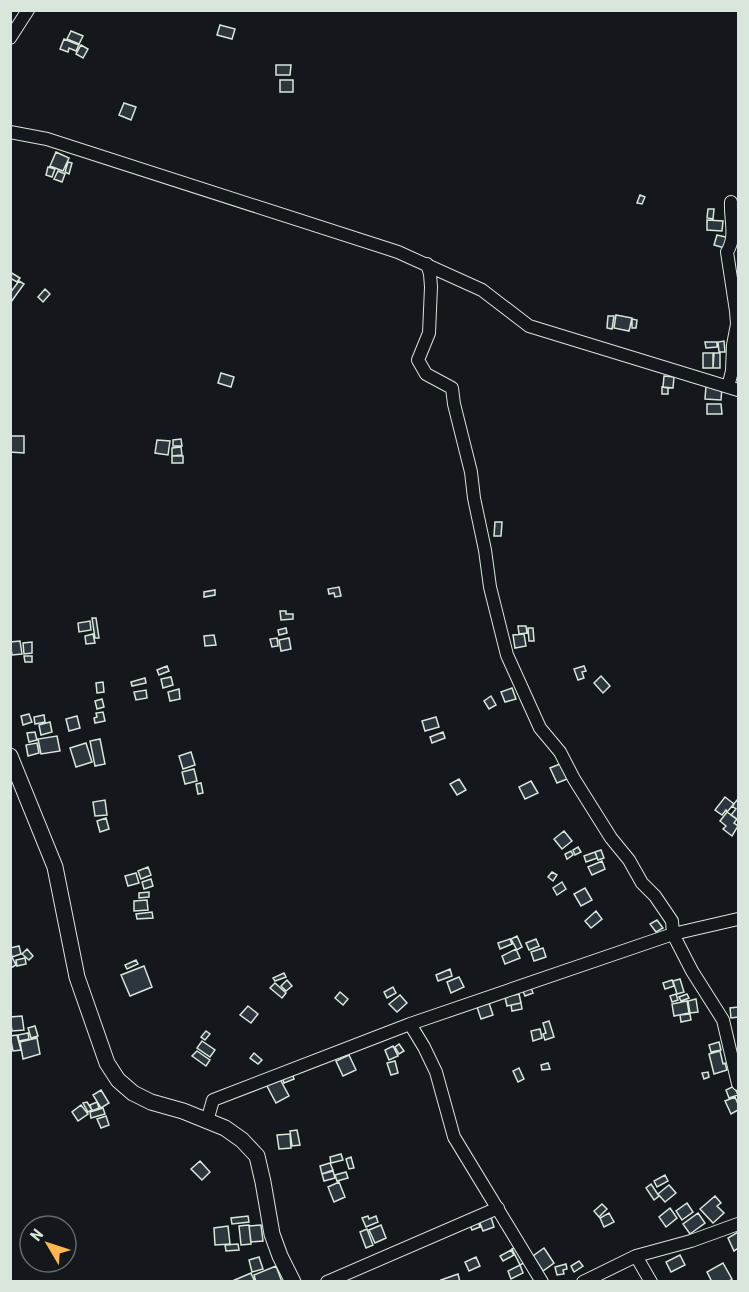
<svg xmlns="http://www.w3.org/2000/svg" width="749" height="1292" font-family="'Roboto Condensed',sans-serif">
  <rect width="100%" height="100%" fill="#14181c"/>
  <path fill="#2c363c" stroke="#d8e6dc" stroke-width="1.5" d="M220,25L235,29L232,39L217,35Z
    M71,31L83,36L79,44L67,39Z
    M64,39L79,45L76,51L69,48L68,52L60,49Z
    M81,45L88,49L83,58L76,54Z
    M276,65H291L290,75H276Z
    M280,80H293V92H280Z
    M124,103L136,107L131,120L119,115Z
    M56,152L69,158L63,171L50,166Z
    M68,162L72,163L69,174L65,172Z
    M48,167L55,169L52,177L46,175Z
    M58,171L65,174L62,182L54,179Z
    M640,195L645,197L642,204L637,203Z
    M708,209H714L713,219L707,218Z
    M707,220L723,221L722,231L707,230Z
    M717,235L730,238L728,249L714,245Z
    M10,272L20,278L17,282L10,278Z
    M19,281L24,284L11,302L10,293Z
    M45,289L50,294L43,302L38,297Z
    M616,315L632,318L629,331L614,328Z
    M608,316H614L612,329L607,328Z
    M632,319L637,320L636,328H632Z
    M724,341L725,352H719L718,342Z
    M705,342H717V347L706,348Z
    M703,353H713V368H703Z
    M714,353H720V368H713Z
    M221,373L234,377L231,387L218,383Z
    M664,376L674,377L673,388L663,387Z
    M706,386L722,387L721,400L705,399Z
    M662,387L668,388V394H662Z
    M707,404H721L722,414H707Z
    M11,436H24V453L10,452Z
    M181,439L182,446H173V440Z
    M157,440L170,441L168,455L155,453Z
    M181,447L182,455L172,456V448Z
    M172,456H183V463H172Z
    M495,522H502L501,536H494Z
    M339,587L341,596L335,597L334,593L329,594L328,589Z
    M215,590V595L204,597V592Z
    M280,611H286V614H293V619L281,620Z
    M92,618H96L99,638H95Z
    M90,621L91,630L79,632L78,623Z
    M518,626H526L527,633L519,634Z
    M286,628L287,633L279,635L278,630Z
    M528,628H533L534,641H529Z
    M93,634L95,643L86,644L85,636Z
    M524,634L526,646L515,648L513,635Z
    M214,635L216,645L205,646L204,636Z
    M277,638L278,646L272,647L270,639Z
    M289,638L291,649L281,651L279,640Z
    M20,641L22,654L12,655L10,642Z
    M32,642V653L24,654L23,643Z
    M24,656H32V662H25Z
    M167,666L169,671L159,675L157,670Z
    M584,666L586,671L582,672L584,678L578,680L574,669Z
    M601,676L610,686L603,693L594,683Z
    M171,677L173,685L163,688L161,679Z
    M145,678L146,683L132,686L131,682Z
    M103,682L104,692L97,693L96,683Z
    M512,688L516,699L505,702L501,692Z
    M179,689L180,699L170,701L168,692Z
    M146,690L147,698L136,700L134,692Z
    M491,696L496,705L489,709L484,701Z
    M102,699L104,707L97,709L95,701Z
    M103,712L105,721L95,723L94,718L97,717L96,713Z
    M29,714L32,722L23,725L21,716Z
    M44,715L45,722L35,724L34,717Z
    M77,716L80,728L69,731L66,719Z
    M436,717L439,727L425,731L422,721Z
    M50,722L52,732L41,735L39,725Z
    M35,732L37,740L29,742L27,733Z
    M443,732L445,738L432,743L430,737Z
    M57,736L60,751L41,754L38,739Z
    M100,739L105,764L95,766L90,741Z
    M37,743L39,753L28,756L26,745Z
    M86,743L92,762L76,767L70,748Z
    M191,752L195,765L183,769L179,756Z
    M560,764L567,779L557,783L550,768Z
    M194,769L197,781L185,784L182,772Z
    M459,779L466,790L457,795L450,784Z
    M531,781L538,793L525,799L519,787Z
    M201,783L203,793L198,794L196,784Z
    M725,797L734,804L727,812L726,810L722,815L715,810Z
    M105,800L107,815L95,816L93,802Z
    M737,800L738,802V820L731,815L736,809L732,806Z
    M727,812L737,819L734,823L738,826L732,836L723,829L726,826L720,821Z
    M106,818L109,829L100,832L97,821Z
    M564,831L572,841L562,849L554,839Z
    M578,847L581,852L575,855L573,850Z
    M601,850L604,858L598,860L595,852Z
    M571,851L573,855L567,859L565,854Z
    M595,852L597,858L586,862L584,856Z
    M602,861L605,869L592,875L588,867Z
    M148,867L151,875L141,879L138,871Z
    M552,872L557,875L553,881L548,877Z
    M136,873L139,883L128,886L125,876Z
    M151,879L153,886L144,889L142,882Z
    M562,882L566,889L557,895L553,888Z
    M585,888L592,900L581,906L574,894Z
    M149,892V897L139,898V893Z
    M147,900L148,910L134,911V901Z
    M596,911L602,919L591,928L585,921Z
    M152,912L153,918L137,919L136,914Z
    M657,920L663,928L656,932L650,924Z
    M517,936L522,947L517,950L511,939Z
    M510,939L512,944L500,949L498,943Z
    M536,939L539,946L529,950L526,943Z
    M19,946L21,954L12,957L10,948Z
    M543,948L546,957L534,961L531,952Z
    M27,949L33,956L29,960L22,954Z
    M516,949L520,958L505,964L502,956Z
    M12,957L16,965L11,968L10,958Z
    M25,958L26,964L17,966L16,960Z
    M136,960L138,964L127,969L125,965Z
    M144,966L152,987L130,996L121,975Z
    M450,969L452,976L438,981L436,975Z
    M284,973L286,977L275,981L273,978Z
    M459,977L464,987L451,993L447,982Z
    M680,979L684,992L677,994L673,981Z
    M287,980L292,986L286,991L281,986Z
    M672,980L674,986L665,989L663,983Z
    M275,983L286,993L282,998L270,988Z
    M393,987L396,993L387,998L384,992Z
    M531,988L533,993L525,996L523,991Z
    M340,992L348,999L343,1005L335,998Z
    M519,994L521,1003L507,1006L505,997Z
    M676,994L678,1000L672,1002L670,996Z
    M687,994L689,998L681,1001L679,997Z
    M400,995L407,1003L397,1012L389,1004Z
    M696,999L698,1012L690,1013L688,1001Z
    M687,1001L689,1013L674,1016L672,1004Z
    M489,1003L493,1015L481,1019L477,1007Z
    M521,1003L522,1009L512,1011L511,1005Z
    M248,1006L258,1014L251,1023L240,1015Z
    M738,1007V1017L731,1018L730,1008Z
    M690,1014L691,1020L681,1022L680,1015Z
    M22,1016L24,1030L12,1031L10,1017Z
    M549,1021L554,1037L545,1040L543,1034L546,1033L543,1023Z
    M35,1026L38,1036L31,1038L28,1028Z
    M540,1029L542,1038L533,1041L531,1031Z
    M206,1031L210,1034L205,1040L201,1037Z
    M28,1033L29,1039L19,1041L18,1035Z
    M17,1035L21,1050L13,1051L10,1036Z
    M37,1038L40,1054L23,1059L20,1042Z
    M202,1041L215,1050L210,1057L197,1048Z
    M719,1042L721,1050L711,1052L709,1045Z
    M399,1044L404,1051L399,1054L395,1047Z
    M393,1046L398,1056L389,1060L385,1050Z
    M197,1051L210,1060L206,1066L192,1056Z
    M720,1051L723,1064L725,1063L727,1070L714,1074L709,1054Z
    M254,1053L262,1060L258,1064L250,1058Z
    M349,1055L356,1070L343,1076L336,1061Z
    M395,1061L398,1073L391,1075L387,1063Z
    M548,1063L550,1069L542,1070L541,1065Z
    M519,1068L524,1079L518,1082L513,1071Z
    M708,1072L709,1077L704,1079L702,1073Z
    M292,1073L294,1079L284,1083L282,1077Z
    M280,1079L289,1096L276,1103L267,1086Z
    M734,1086L738,1095L729,1098L726,1090Z
    M101,1090L109,1103L101,1108L93,1095Z
    M735,1097L738,1104V1110L731,1114L725,1101Z
    M87,1102L92,1110L88,1112L83,1103Z
    M97,1102L99,1108L92,1111L90,1105Z
    M81,1105L88,1114L78,1121L72,1112Z
    M103,1108L105,1114L91,1118L90,1112Z
    M106,1116L109,1125L101,1128L97,1119Z
    M297,1130L300,1145L292,1146L290,1131Z
    M290,1134L291,1148L279,1149L277,1135Z
    M341,1154L343,1160L331,1163L330,1157Z
    M351,1157L354,1168L349,1169L346,1159Z
    M200,1161L210,1172L202,1180L191,1169Z
    M330,1163L333,1170L322,1174L320,1166Z
    M333,1171L335,1178L324,1181L322,1174Z
    M346,1172L348,1178L337,1181L335,1175Z
    M665,1175L668,1181L657,1187L654,1181Z
    M339,1182L345,1197L334,1202L328,1187Z
    M651,1184L659,1196L654,1200L646,1188Z
    M669,1185L676,1193L665,1202L658,1194Z
    M715,1196L721,1203L717,1206L724,1213L713,1223L700,1209Z
    M687,1203L693,1212L682,1220L676,1211Z
    M602,1204L607,1209L599,1217L594,1211Z
    M670,1208L677,1218L666,1227L659,1217Z
    M609,1213L614,1222L604,1227L600,1218Z
    M698,1213L705,1223L690,1234L683,1224Z
    M490,1214L494,1227L483,1231L478,1218Z
    M248,1216L249,1222L232,1224L231,1218Z
    M368,1216L369,1219L376,1216L378,1222L366,1227L362,1218Z
    M477,1219L480,1227L472,1230L469,1223Z
    M249,1225L251,1244L241,1245L239,1226Z
    M261,1225L263,1241L251,1242L249,1226Z
    M381,1225L386,1238L375,1243L369,1230Z
    M228,1226L230,1244L215,1245L214,1228Z
    M367,1229L373,1245L366,1248L360,1232Z
    M738,1232V1248L734,1251L728,1238Z
    M238,1244L239,1250L226,1251L225,1245Z
    M517,1247L524,1263L520,1265L512,1249Z
    M544,1248L554,1263L543,1271L533,1256Z
    M511,1250L514,1255L503,1261L500,1256Z
    M680,1255L685,1265L671,1272L666,1262Z
    M259,1257L263,1269L252,1272L249,1260Z
    M476,1257L480,1266L469,1271L465,1262Z
    M579,1261L583,1266L574,1272L571,1266Z
    M723,1263L732,1279L728,1282H712L707,1272Z
    M566,1264L567,1269L563,1270L564,1274L557,1275L555,1267Z
    M520,1265L523,1273L511,1279L508,1271Z
    M276,1266L282,1282H256L254,1275Z
    M251,1273L254,1280L250,1282H230Z
    M458,1274L460,1282H442L441,1280Z"/>
  <g fill="none" stroke-linecap="round" stroke-linejoin="round">
    <g stroke="#d8e6dc" stroke-width="14">
      <path id="minor" d="M10,38L28,10
        M10,132L47,139L398,252L482,290L529,326L738,390
        M427,264L430,274L431,287L429,333L418,360L426,374L452,388L454,404L471,472L474,498L485,550L490,587L507,655L540,728L560,752L574,779L611,838L629,860L642,883L655,896L672,921L673,934L692,971L723,1020L738,1084
        M728,387L732,371L733,345L737,324L736,311L727,252C737,236 730,220 731,202
        M410,1024L424,1047L436,1072L454,1137L542,1282
        M207,1121L213,1100L410,1024L673,934L738,919
        M636,1256L651,1282
        M327,1282L498,1208
        M583,1282L636,1256L691,1241L738,1224"/>
    </g>
    <g stroke="#d8e6dc" stroke-width="17">
      <path id="major" d="M10,756L55,867L77,977L107,1063L118,1080L133,1093L151,1102L183,1111L225,1128L242,1140L257,1156L263,1182L272,1234L280,1256L293,1282"/>
    </g>
    <use href="#minor" stroke="#14181c" stroke-width="12"/>
    <use href="#major" stroke="#14181c" stroke-width="15"/>
  </g>
  <rect width="749" height="1292" fill="none" stroke="#d8e6dc" stroke-width="24"/>
  <g transform="translate(48 1244) rotate(309)"><circle r="28" fill="#14181c" stroke="#626a69" stroke-width="1.5"/>
  <path d="M0-4.5L10 22L0 15L-10 22Z" fill="#ffb74d"/>
  <text y="-9" font-size="16" font-weight="bold" text-anchor="middle" fill="#d8e6dc">N</text>
  </g>
</svg>
